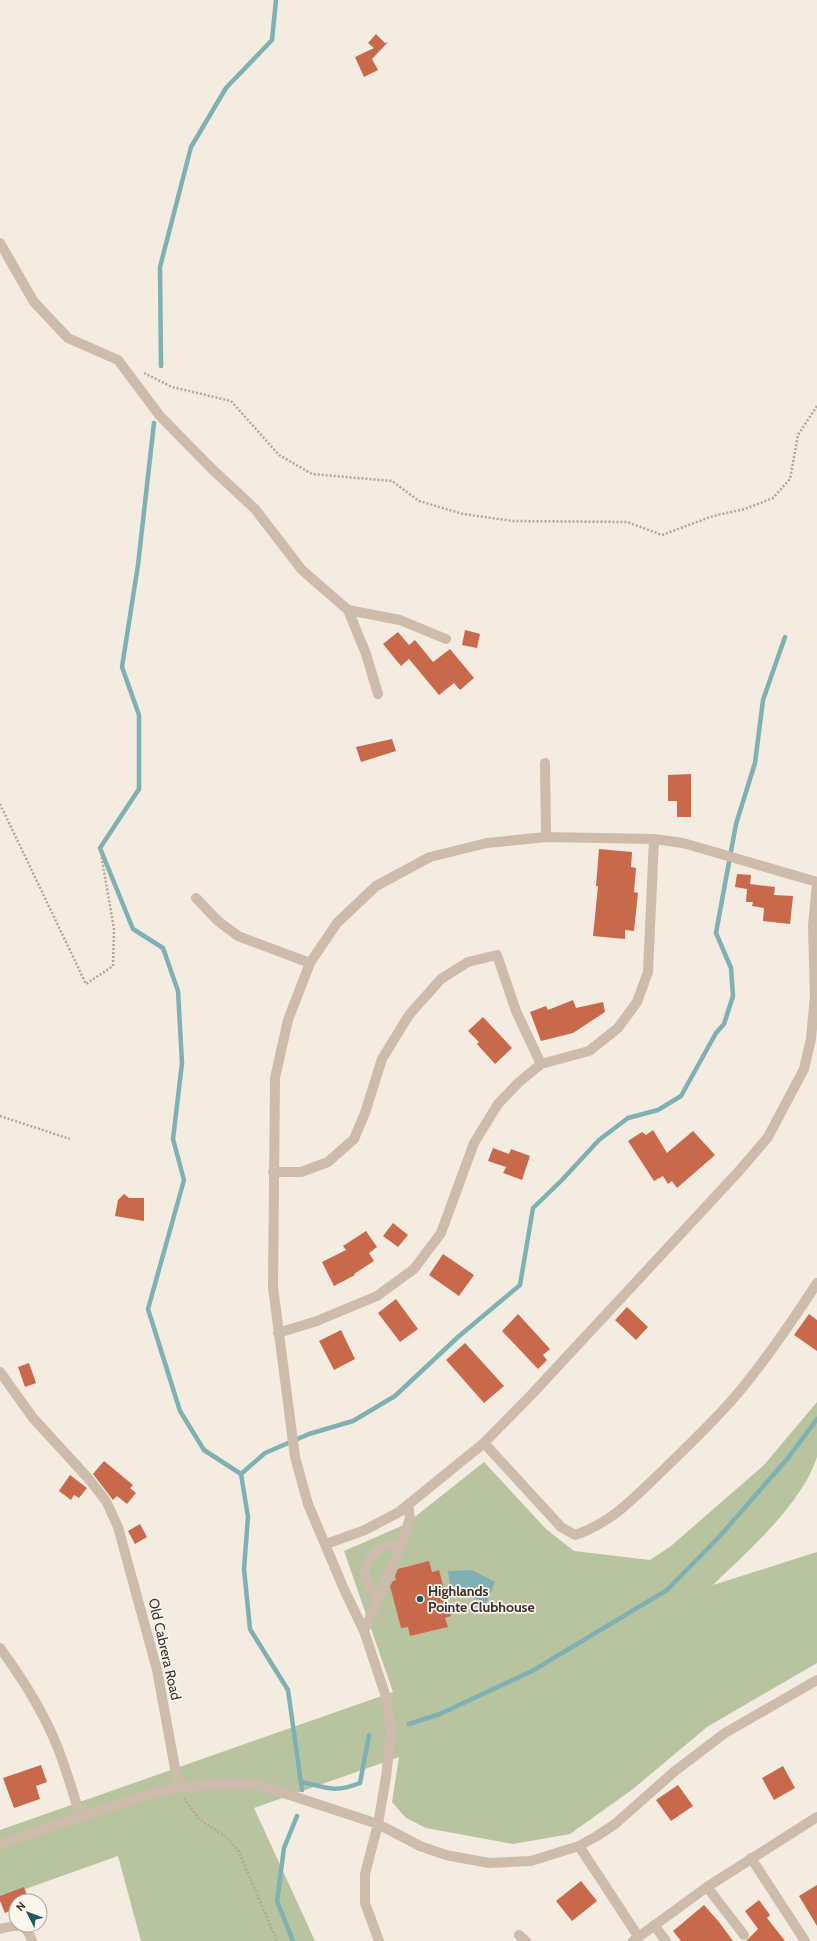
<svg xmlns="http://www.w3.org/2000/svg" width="817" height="1941" font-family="Cabin,sans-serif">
  <rect width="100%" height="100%" fill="#f4ebe1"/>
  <path fill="#b8c4a0" d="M817,1402C817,1415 817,1446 817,1457C802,1504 748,1551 713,1585L817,1552V1663L707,1727L633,1789L570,1834L513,1844L426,1828L406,1818L392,1802L399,1757L254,1808L315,1941H141L118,1856L0,1898V1830L393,1692L344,1551L406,1524L484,1462L546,1529L574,1551L650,1560L671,1546L764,1465Z"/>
  <path fill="#7fb0b2" d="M472,1570L495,1582L486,1604L450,1584L448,1571Z"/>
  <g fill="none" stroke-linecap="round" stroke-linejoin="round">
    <path stroke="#7fb0b2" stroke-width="4.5" d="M161,366L160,267L191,147L226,88L272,40L276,0
      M154,423L138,565L122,667L139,715V789L100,848L133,929L163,948L178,991L182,1063L173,1139L184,1180L148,1309L180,1411L204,1450L241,1474L248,1517L244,1569L250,1629L288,1690L302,1790
      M241,1474L265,1453L309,1434L353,1421L395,1396L458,1337L520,1285L533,1208L562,1180L599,1140L628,1118L658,1110L681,1096L716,1033L724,1024L733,996L731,968L716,933L736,824L755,763L763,700L785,637
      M409,1724L440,1714L532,1671L667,1590L719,1537L788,1458L817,1419
      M302,1782C328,1788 334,1793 360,1783L369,1735
      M293,1941L277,1901L284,1848L297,1816"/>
  </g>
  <path fill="#c8694b" d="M376,34L385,43L388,42L372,59L378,70L364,77L355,57L374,48L368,43Z
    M465,630L480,634L477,648L462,645Z
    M398,632L409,645L415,640L433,662L450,649L474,678L460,690L454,683L439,695L409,659L401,666L383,644Z
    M392,739L396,751L361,762L356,747Z
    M691,774V817H677V801H668V775Z
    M599,849L632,852L631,867L636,868L634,892L638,893L634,931L625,930V939L593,936L598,886H596Z
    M737,874L751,875L750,884L775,887L774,895L793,896L790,924L763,921L764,908L752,906L753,902H746L747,889L735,887Z
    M573,1000L576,1008L603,1002L605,1012L573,1033L541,1041L530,1012L546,1006L548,1010Z
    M483,1017L512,1048L495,1064L477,1044L479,1042L468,1031Z
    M653,1130L667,1153L693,1131L715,1155L677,1188L672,1181L668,1184L663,1176L654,1181L628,1141L642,1132L646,1135Z
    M493,1148L509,1154L511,1149L530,1156L522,1180L503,1173L506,1167L488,1161Z
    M124,1194L129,1198H144V1221L115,1216L118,1200Z
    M393,1223L408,1235L398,1247L383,1236Z
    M366,1231L377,1247L369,1253L374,1261L354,1274L355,1275L334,1286L322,1262L346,1250L343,1246Z
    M443,1254L474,1275L459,1296L429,1275Z
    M396,1299L418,1329L400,1342L378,1313Z
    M627,1307L648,1327L636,1340L615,1320Z
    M518,1314L550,1349L543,1355L547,1360L538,1369L502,1331Z
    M809,1314L817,1320V1351L794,1335Z
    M341,1330L355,1359L334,1370L319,1341Z
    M465,1343L504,1386L484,1403L446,1360Z
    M29,1363L36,1383L25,1387L18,1367Z
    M104,1461L133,1485L130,1488L136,1493L127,1504L117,1496L113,1500L93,1474Z
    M70,1475L87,1488L79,1498L74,1495L71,1500L59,1491Z
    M140,1524L147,1537L135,1544L128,1531Z
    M429,1561L432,1572L439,1570L451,1616L445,1618L448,1627L410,1636L408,1627L401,1628L390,1586L393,1581L396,1580L395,1576L398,1569Z
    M41,1765L47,1782L36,1786L40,1799L14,1808L3,1778Z
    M783,1766L795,1788L774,1800L762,1778Z
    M678,1785L693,1806L671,1821L656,1800Z
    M581,1881L597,1901L572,1921L556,1901Z
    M817,1885V1926L799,1896Z
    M24,1887L29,1901H16V1908L5,1913L0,1901V1896Z
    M759,1900L770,1915L767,1918L785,1941H746L758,1929L745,1911Z
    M704,1905L719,1922L733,1941H681L673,1931Z"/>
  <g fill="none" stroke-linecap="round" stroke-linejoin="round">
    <path stroke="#b9a596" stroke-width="2.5" stroke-dasharray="2 2" stroke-linecap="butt" d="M144,373L172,387L231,401L279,455L312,474L392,481L419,501L463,514L513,521L627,522L662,535L713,516L745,509L773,498L790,479L798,435L817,406
      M0,804L86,984L113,966L114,929L100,848
      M0,1116L70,1139
      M184,1798L199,1819L226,1837L238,1850L277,1941"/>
    <path stroke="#cdbbac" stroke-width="10" d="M0,243L34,302L68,338L118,360L160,416L212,469L255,509L302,570L348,610L366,654L378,694
      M348,610L400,620L446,639
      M545,763L546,837
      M196,898L218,921L238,936L310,963
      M273,1172H301L328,1162L354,1139L365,1113L382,1059L409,1015L441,979L468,962L497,955L516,1011L541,1064
      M278,1333L317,1321L377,1296L414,1269L441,1233L474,1143L498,1104L518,1083L541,1064L589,1051L618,1028L637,1002L648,972L654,839
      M0,1372L33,1418L88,1478L106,1501L118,1527L157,1670L175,1768L180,1787
      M484,1443L561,1527L575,1535C611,1523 634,1498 660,1473C685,1449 710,1425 733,1399C764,1363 791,1323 817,1283
      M326,1544L365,1530L399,1512L484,1443L533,1393L740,1170L768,1137L804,1069L811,1039L815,996L813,925L817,884
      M378,1598C372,1591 365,1584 365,1574C365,1562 377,1548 388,1545C392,1544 397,1546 401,1546
      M364,1631L401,1546L410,1518L408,1505
      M0,1648C22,1678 43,1711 57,1746C66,1768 73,1792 80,1816
      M0,1844L143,1796L180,1787L213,1785L256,1784L378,1824L420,1846L446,1855L489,1863L531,1861L579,1846L597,1836L615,1824L675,1771L725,1733L817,1680
      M579,1846L638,1936
      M751,1858L805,1941
      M707,1887L744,1935
      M654,1925L666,1941
      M0,1929C16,1925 26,1921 32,1941
      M519,1935L526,1941
      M379,1941L365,1903V1874L378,1824L386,1777L391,1733L387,1700L364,1631L343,1587L308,1504L295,1457L273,1287L275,1078L288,1020L310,963L337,923L376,886L430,857L487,843L546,837L654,839L683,843L817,882
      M633,1941L707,1887L817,1817"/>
  </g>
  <circle fill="#1f5a5e" stroke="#fbf5ee" stroke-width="1.5" cx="420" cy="1599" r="4"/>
  <g text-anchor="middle" stroke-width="3.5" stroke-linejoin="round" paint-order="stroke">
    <g font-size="14" font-weight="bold" fill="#3b302b" stroke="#fbf5ee" text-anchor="start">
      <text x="428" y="1596">Highlands<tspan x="428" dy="16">Pointe Clubhouse</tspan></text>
    </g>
    <g font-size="14" fill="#3b302b" stroke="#fbf5ee">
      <text transform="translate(165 1649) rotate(77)" y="5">Old Cabrera Road</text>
    </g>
  </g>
  <g transform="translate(28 1913) rotate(312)"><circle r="19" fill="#fbf5ee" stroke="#aea6a0"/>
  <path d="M0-3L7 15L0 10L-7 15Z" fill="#1f5a5e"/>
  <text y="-6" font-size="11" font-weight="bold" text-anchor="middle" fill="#3b302b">N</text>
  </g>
</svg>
